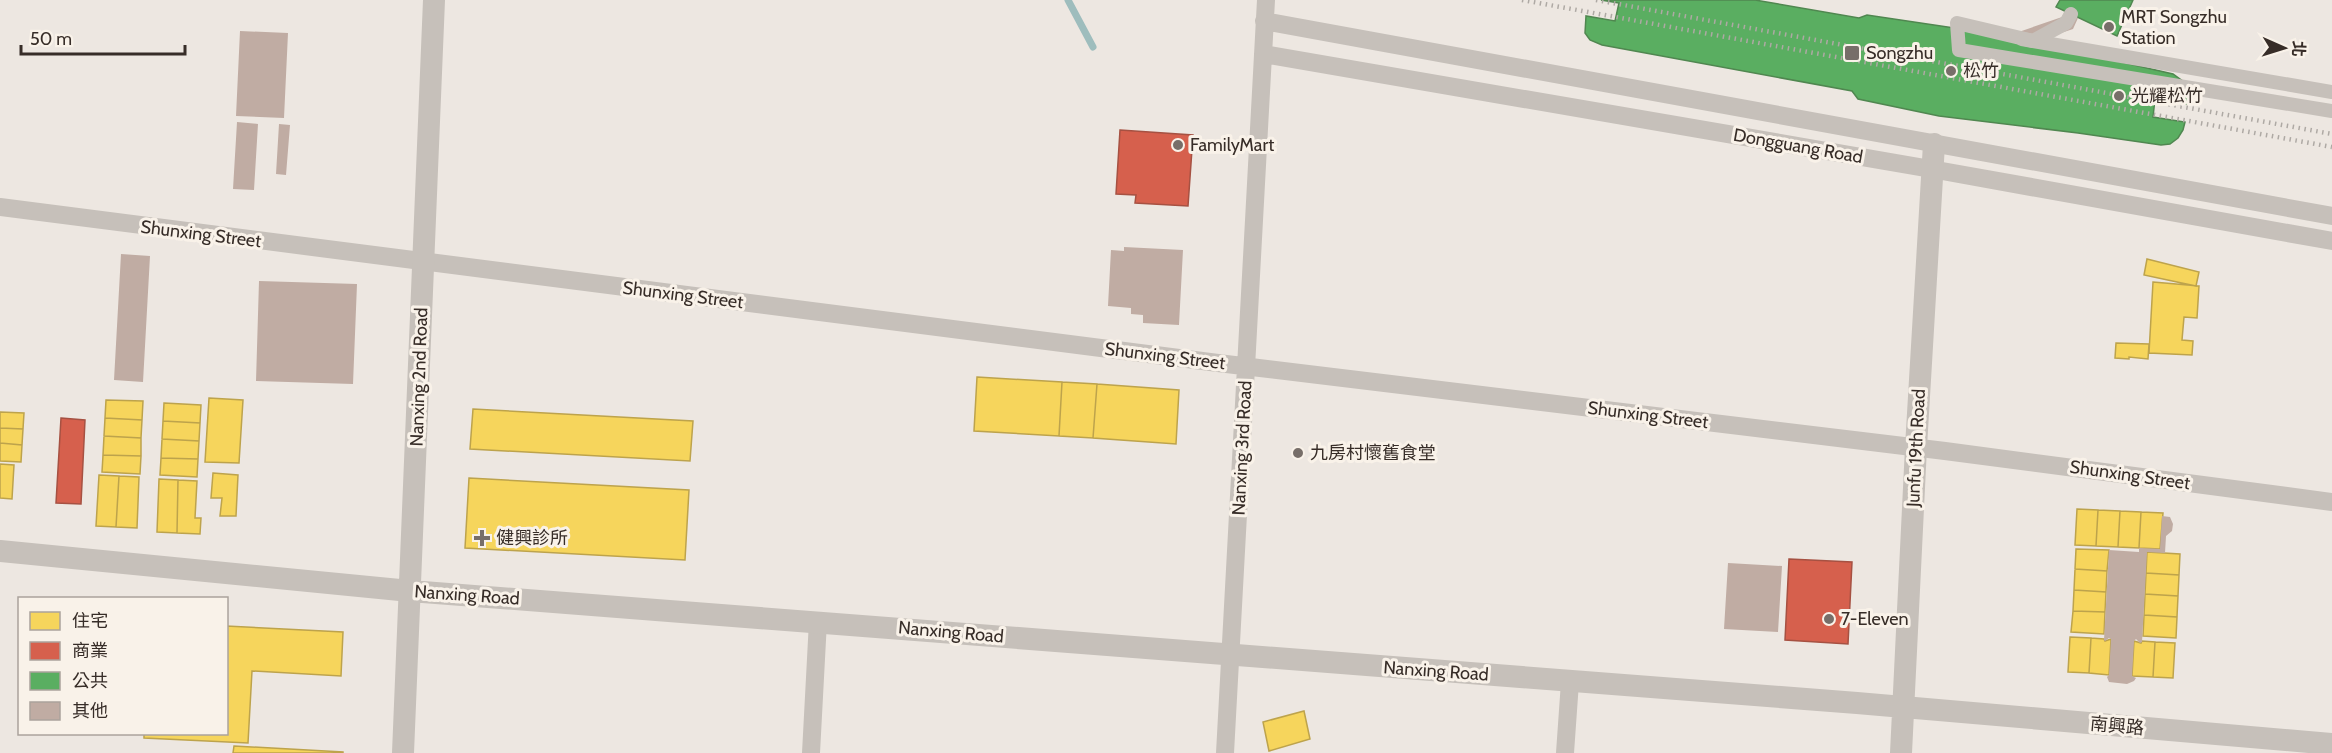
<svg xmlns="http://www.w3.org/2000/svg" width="2332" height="753" font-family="Cabin,'Noto Sans TC',sans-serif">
  <rect width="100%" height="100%" fill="#ede7e1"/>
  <path fill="#f6d55c" stroke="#bda34c" stroke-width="1.5" d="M2147,259L2199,272L2196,286L2144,275Z
    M2153,282L2199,286L2197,318L2184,317L2182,340L2193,341L2192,355L2149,353Z
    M2116,343L2149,344L2148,359L2129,357V359L2115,358Z
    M977,377L1062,382L1059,436L974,431Z
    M1062,382L1097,384L1093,438L1059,436Z
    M1097,384L1179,390L1176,444L1093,438Z
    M209,398L243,400L239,463L205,462Z
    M106,400L143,401L142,420L105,418Z
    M164,403L201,405L200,423L163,421Z
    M473,409L693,421L690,461L470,449Z
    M0,412L24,413L23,429L0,428Z
    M105,418L142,420L141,438L104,436Z
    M163,421L200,423L199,441L162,439Z
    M0,428L23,429L22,445L0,443Z
    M104,436L141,438V456L103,455Z
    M162,439L199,441L198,459L161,458Z
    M0,443L22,445L21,462L0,461Z
    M103,455L141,456L140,474L102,472Z
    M161,458L198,459L197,477L160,475Z
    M0,464L14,465L12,499L0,498Z
    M213,473L238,475L236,516H220L222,498H211Z
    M99,475L119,476L116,527L96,526Z
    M119,476L139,477L137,528L116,527Z
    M469,478L689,490L685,560L465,548Z
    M159,479L178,480L177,533L157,532Z
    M178,480L197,481L195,518H201L200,534L177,533Z
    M2077,509L2098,510L2096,546L2075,545Z
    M2098,510L2120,511L2118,547L2096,546Z
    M2120,511L2141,512L2139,548L2118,547Z
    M2141,512L2163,513L2160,549L2139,548Z
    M2076,549L2109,550L2107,571L2075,569Z
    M2147,552L2180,554L2179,575L2146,573Z
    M2075,569L2107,571L2106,592L2074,590Z
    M2146,573L2179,575L2178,596L2145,594Z
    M2074,590L2106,592L2105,612L2073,611Z
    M2145,594L2178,596L2177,617L2144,615Z
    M2073,611L2105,612L2104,634L2071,632Z
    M2144,615L2177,617L2176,638L2143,636Z
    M226,626L343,632L341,676L252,671L248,743L144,738V734H226Z
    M2070,637L2091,638L2089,673L2068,672Z
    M2091,638L2104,639L2105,641L2111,639L2109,675L2089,673Z
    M2134,641L2141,643L2142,641L2155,642L2153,677L2132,676Z
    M2155,642L2175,643L2173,678L2153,677Z
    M1304,711L1310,739L1269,751L1263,722Z
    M234,746L343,752V753H233Z"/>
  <path fill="#d6604d" stroke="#a65142" stroke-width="1.5" d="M1120,130L1193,135L1188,206L1135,203L1136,195L1116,194Z
    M61,418L85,420L81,504L56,503Z
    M1789,559L1852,562L1848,644L1785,640Z"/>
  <path fill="#5aae61" stroke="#508750" stroke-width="1.5" d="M1601,0H1755L1859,18L1867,15L2008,36L2173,74L2184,82L2187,90L2188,104L2155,99L2153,117L2185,122L2183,130L2178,138L2170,144L2161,145L2078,133L1939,116L1858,99L1852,91L1602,45L1590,40L1585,33L1586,16L1615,21L1619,3Z
    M2060,0H2133L2117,36L2056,7Z"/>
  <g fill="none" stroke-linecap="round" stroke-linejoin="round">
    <path stroke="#9ebdbd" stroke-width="7" d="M1068,0L1093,47"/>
  </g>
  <path fill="#c0aca3" d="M2065,12L2078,18L2073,29L2034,42L2007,36L2062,17Z
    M240,31L288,33L284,118L236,116Z
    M237,122L258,124L254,190L233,189Z
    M279,124L290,125L286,175L276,174Z
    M1124,247L1183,250L1179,325L1143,323V315L1131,314V308L1108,306L1111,250L1124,251Z
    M121,254L150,256L143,382L114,380Z
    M259,281L357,284L353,384L256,381Z
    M2162,516L2170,517L2173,524L2172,531L2166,536L2165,553L2147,552L2142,642L2140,643L2136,639L2134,641L2132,676L2136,678L2134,681L2127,684L2109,682L2107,677L2109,675L2111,639L2109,638L2105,641L2104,640L2109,550L2139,552V548L2160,549Z
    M1728,563L1782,566L1778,632L1724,629Z"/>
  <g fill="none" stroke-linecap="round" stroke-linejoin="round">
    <path stroke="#c6c0ba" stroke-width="14" d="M2332,92L2033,41L1957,23L1959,50L2332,111"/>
    <path stroke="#c6c0ba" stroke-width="18" d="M1264,21L2332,216
      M1263,54L1931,169L2332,241
      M0,207L1218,363L1945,451L2332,502
      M811,753L818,621
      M1225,753L1266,0
      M1565,753L1570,682"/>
    <path stroke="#c6c0ba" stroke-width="22" d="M0,551L410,591L1857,703L2332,744
      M403,753L434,0
      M1901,753L1916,447L1934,144"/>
    <path stroke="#aea9a4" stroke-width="4.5" stroke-dasharray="1.5 4.5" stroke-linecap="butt" d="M1522,0L2332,147
      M1596,0L2332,134"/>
    <path stroke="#c6c0ba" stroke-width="14" d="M2022,39L2033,41L2066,23L2071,14"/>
  </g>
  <g fill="#776e69" stroke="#f9f2e9" stroke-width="2">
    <circle cx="2109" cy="27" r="6"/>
    <rect x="1844" y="45" width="16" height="16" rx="3"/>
    <circle cx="1951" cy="71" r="6"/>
    <circle cx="2119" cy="96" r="6"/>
    <circle cx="1178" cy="145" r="6"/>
    <circle cx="1298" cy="453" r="6"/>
    <path d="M479 529h6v6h6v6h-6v6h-6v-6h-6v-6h6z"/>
    <circle cx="1829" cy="619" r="6"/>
  </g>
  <g text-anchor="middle" stroke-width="6" stroke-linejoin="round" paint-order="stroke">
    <g font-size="18" fill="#372d28" stroke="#f9f2e9" text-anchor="start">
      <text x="2121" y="23">MRT Songzhu<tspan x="2121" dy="21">Station</tspan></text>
      <text x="1866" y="59">Songzhu</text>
      <text x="1963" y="77">松竹</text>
      <text x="2131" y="102">光耀松竹</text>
      <text x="1190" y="151">FamilyMart</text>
      <text x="1310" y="459">九房村懷舊食堂</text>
      <text x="496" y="544">健興診所</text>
      <text x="1841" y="625">7-Eleven</text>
    </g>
    <g font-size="18" fill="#372d28" stroke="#f9f2e9">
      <text transform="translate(1798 146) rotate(10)" y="6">Dongguang Road</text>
      <text transform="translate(201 234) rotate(7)" y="6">Shunxing Street</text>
      <text transform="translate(683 295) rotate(7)" y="6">Shunxing Street</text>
      <text transform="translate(1165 356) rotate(7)" y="6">Shunxing Street</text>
      <text transform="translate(419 377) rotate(-88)" y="6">Nanxing 2nd Road</text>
      <text transform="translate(1648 415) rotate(7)" y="6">Shunxing Street</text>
      <text transform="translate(1242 448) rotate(-87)" y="6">Nanxing 3rd Road</text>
      <text transform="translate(1916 448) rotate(-87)" y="6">Junfu 19th Road</text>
      <text transform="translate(2130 475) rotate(8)" y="6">Shunxing Street</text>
      <text transform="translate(467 595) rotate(4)" y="6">Nanxing Road</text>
      <text transform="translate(951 632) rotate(5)" y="6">Nanxing Road</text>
      <text transform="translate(1436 671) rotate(4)" y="6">Nanxing Road</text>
      <text transform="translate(2117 726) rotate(5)" y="6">南興路</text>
    </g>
  </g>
  <rect x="18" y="597" width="210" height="138" fill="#f9f2e9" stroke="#aba39c" stroke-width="1.5"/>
  <rect x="30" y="612" width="30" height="18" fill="#f6d55c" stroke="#aba39c" stroke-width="1.5"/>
  <text x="72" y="627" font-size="18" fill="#372d28">住宅</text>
  <rect x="30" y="642" width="30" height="18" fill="#d6604d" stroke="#aba39c" stroke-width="1.5"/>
  <text x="72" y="657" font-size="18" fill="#372d28">商業</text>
  <rect x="30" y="672" width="30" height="18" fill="#5aae61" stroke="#aba39c" stroke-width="1.5"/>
  <text x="72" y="687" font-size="18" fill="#372d28">公共</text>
  <rect x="30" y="702" width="30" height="18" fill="#c0aca3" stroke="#aba39c" stroke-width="1.5"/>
  <text x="72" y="717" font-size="18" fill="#372d28">其他</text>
  <g transform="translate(2284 48) rotate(93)" stroke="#f9f2e9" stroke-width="4.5" paint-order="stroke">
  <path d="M0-4.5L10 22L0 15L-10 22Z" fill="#372d28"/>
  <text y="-9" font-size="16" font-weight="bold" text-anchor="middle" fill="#372d28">北</text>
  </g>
  <path d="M21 45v9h164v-9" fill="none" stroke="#372d28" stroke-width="3"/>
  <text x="30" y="45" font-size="18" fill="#372d28" stroke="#f9f2e9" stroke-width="4.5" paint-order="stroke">50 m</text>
</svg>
